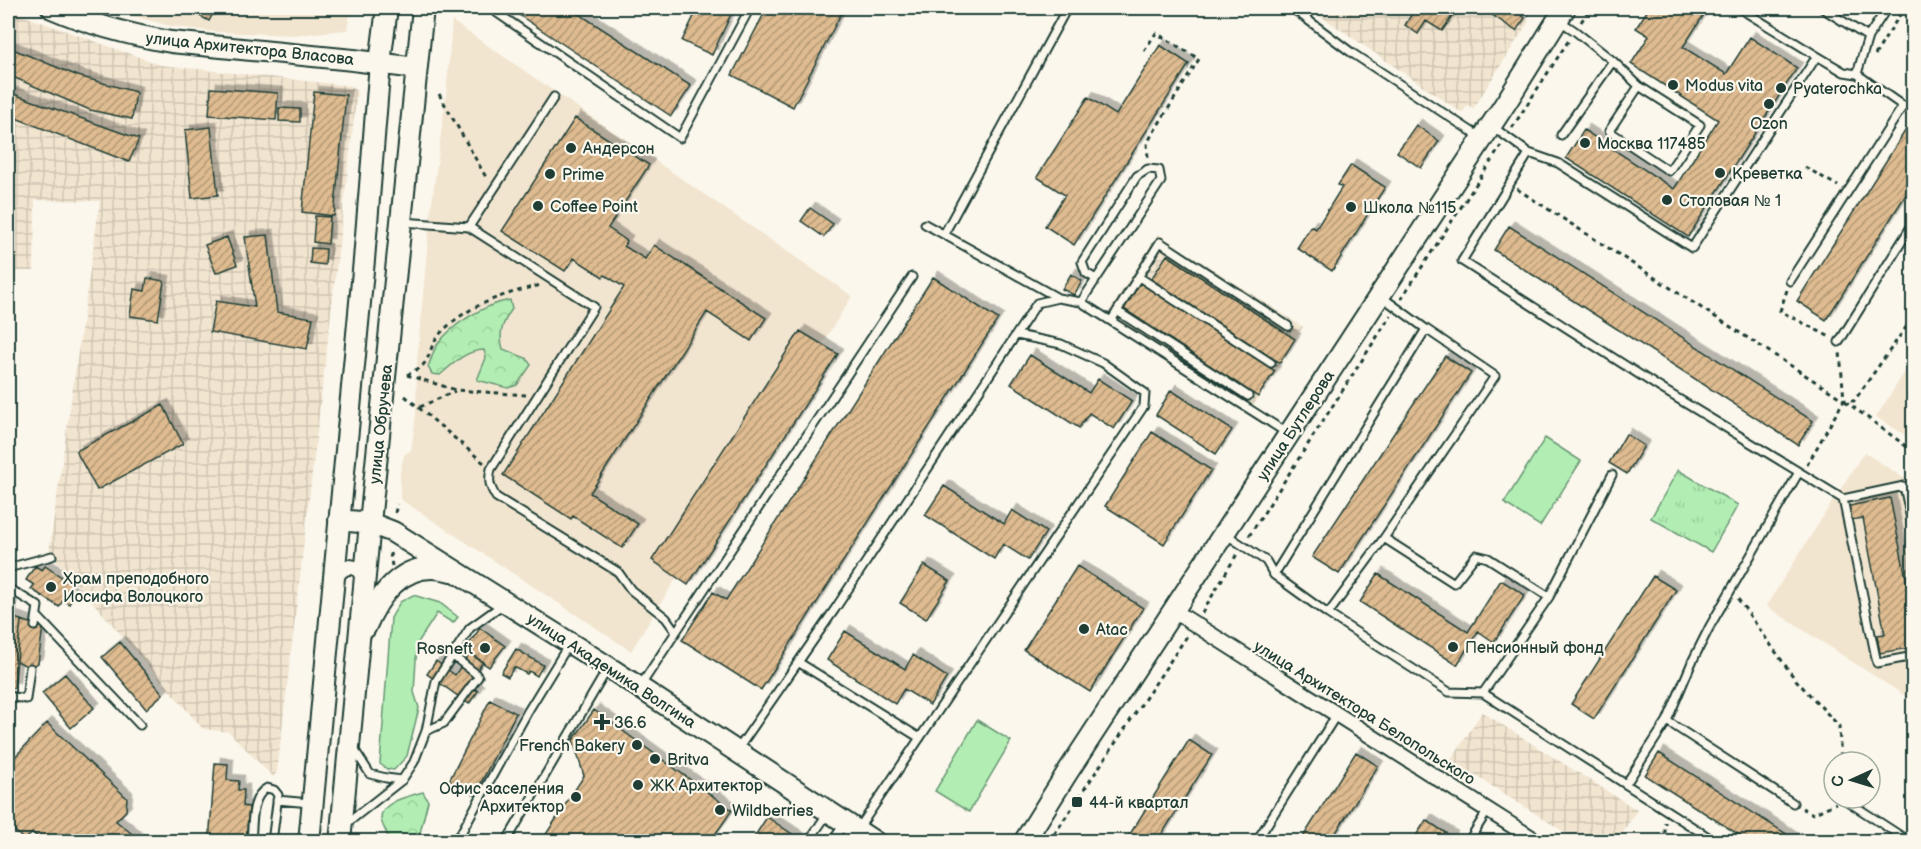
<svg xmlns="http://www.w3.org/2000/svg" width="1921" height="849" font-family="'Balsamiq Sans',sans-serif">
  <defs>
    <pattern id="industrial-grid" width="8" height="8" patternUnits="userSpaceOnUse" patternTransform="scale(1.5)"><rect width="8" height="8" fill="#f2e5d0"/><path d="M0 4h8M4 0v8" fill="none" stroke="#cfc5b3"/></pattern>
    <pattern id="forest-crowns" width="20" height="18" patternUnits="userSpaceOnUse" patternTransform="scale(1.5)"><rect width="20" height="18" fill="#b2eeb3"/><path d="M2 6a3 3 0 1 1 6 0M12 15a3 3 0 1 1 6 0" fill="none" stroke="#99cd9b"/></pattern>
    <pattern id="park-tufts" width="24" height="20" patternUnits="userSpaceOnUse" patternTransform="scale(1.5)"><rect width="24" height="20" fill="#b2eeb3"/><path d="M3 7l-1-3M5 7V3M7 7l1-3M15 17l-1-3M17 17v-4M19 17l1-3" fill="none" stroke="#99cd9b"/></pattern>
    <pattern id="building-hatch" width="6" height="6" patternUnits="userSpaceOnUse" patternTransform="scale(1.5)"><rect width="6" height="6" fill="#debb90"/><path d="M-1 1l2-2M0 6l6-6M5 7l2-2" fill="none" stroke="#b39976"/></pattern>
    <filter id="shadow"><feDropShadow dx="5.5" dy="-5.5" stdDeviation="0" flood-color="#0004"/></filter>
  </defs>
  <rect width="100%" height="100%" fill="#fbf7ec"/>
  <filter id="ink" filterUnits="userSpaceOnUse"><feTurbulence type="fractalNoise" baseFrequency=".0167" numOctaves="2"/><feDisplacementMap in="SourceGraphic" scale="12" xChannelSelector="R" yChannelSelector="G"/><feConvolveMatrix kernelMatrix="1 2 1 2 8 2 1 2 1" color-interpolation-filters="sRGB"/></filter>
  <g filter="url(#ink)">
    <path fill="#f2e5d0" d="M104,8H351L347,30L294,35L216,32L170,26Z
      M452,21L852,296L631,651L400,499V471L404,455L411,450L416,415L417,360L430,217L446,96Z
      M1913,359V440L1876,417Z
      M1864,452L1913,484V701L1766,606Z"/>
    <path fill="url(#industrial-grid)" d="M8,8L27,17L161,65L352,86L357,92L277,772L273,777L229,732L203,729L49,552L100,201L35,200L34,271H8Z
      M1309,8H1531L1525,17L1529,21L1473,109L1468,105L1462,113Z
      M1158,234L1303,327L1253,406L1108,313Z
      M1482,712L1637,810L1617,841H1578L1451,760Z"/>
    <path fill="#b2eeb3" stroke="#689674" stroke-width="1.5" d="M1545,438L1581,461L1540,526L1504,503Z
      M413,595L440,603L458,617L453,623L437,613L417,644L414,692L419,708L407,756L394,770L387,769L380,764L391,618L400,602Z
      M977,720L1011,741L969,812L935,791Z"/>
    <path fill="url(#forest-crowns)" stroke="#689674" stroke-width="1.5" d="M510,300L512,309C503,322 498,333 503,349L526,358L531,365L517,385L508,388L477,380L486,358L484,350C466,350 453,364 440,375L432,374L428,367C431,360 433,351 437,345C453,323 484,305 510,300Z
      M423,792L428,801L418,841H389C388,834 382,826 381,819C380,801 411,796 423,792Z"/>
    <path fill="url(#park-tufts)" stroke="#689674" stroke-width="1.5" d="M1678,470L1738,505L1711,552L1651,518Z"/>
    <path fill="url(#building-hatch)" stroke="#1f3d34" stroke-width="1.5" filter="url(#shadow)" d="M185,8H216L209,21Z
      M520,8H570L691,86L671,116L519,15Z
      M698,8H734L712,55L682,41Z
      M767,8H844L793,107L732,75Z
      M1406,8H1458L1442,31L1426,21L1418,34L1405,25L1413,12Z
      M1482,8H1525L1520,14L1525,18L1516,31Z
      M1649,8H1704L1707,10L1683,47L1726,74L1750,37L1797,68L1688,237L1566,158L1584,130L1674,189L1718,120L1631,64L1649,36L1636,28Z
      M1160,45L1189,64L1074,245L1045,226L1065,195L1037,177L1088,97L1116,115Z
      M8,47L78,76L136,92L132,119L90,110L8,75Z
      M211,88L278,93L276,120L209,115Z
      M8,92L139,139L129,162L8,115Z
      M314,92L346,95L334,216L302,212Z
      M279,108L300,109V122L279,121Z
      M575,118L649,165L608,228L627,241L624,246L645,259L654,245L766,318L751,341L707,312L590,493L638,524L622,548L573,516L571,519L503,475L624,287L605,275L603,277L574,258L565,271L502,231Z
      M1416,125L1439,141L1421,168L1397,152Z
      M211,127L218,195L192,198L185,130Z
      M1907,128L1914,132V182L1826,320L1797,301Z
      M1351,165L1385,187L1332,271L1297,248L1311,226L1316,229L1342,187L1338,185Z
      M810,208L833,224L824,237L801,221Z
      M315,216L330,217L328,244L313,242Z
      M1509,226L1813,421L1798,445L1494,250Z
      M268,235L277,312L313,318L307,349L210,332L216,301L255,307L245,237Z
      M227,237L237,265L216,273L205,245Z
      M311,248L326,249L325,265L310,263Z
      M1167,255L1295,339L1280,363L1151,279Z
      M1071,274L1082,281L1074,295L1062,289Z
      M933,277L998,319L761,690L682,640L713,592L726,600Z
      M147,278L164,281L158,320L130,316L134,289L145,291Z
      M1140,283L1275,371L1258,397L1124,309Z
      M800,331L838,354L688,585L652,560Z
      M1030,355L1089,393L1098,379L1132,401L1114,429L1089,413L1079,428L1011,384Z
      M1445,356L1471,373L1339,574L1312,557Z
      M1171,390L1232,430L1216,454L1156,415Z
      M163,405L183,444L97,490L76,451Z
      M1152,432L1211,470L1164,544L1105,506Z
      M1626,434L1644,446L1627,474L1609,463Z
      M944,486L1004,524L1012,510L1046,532L1028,560L1003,544L994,559L925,515Z
      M1890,498L1914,618V647L1880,653L1877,635L1885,634L1863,518L1851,520L1849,506Z
      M924,565L950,581L926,619L900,603Z
      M35,566L42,570L45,566L72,584L68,591L75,595L69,604L63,600L59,607L31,589L34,585L26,580Z
      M1077,566L1143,608L1090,692L1024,650Z
      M1378,574L1468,632L1501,580L1525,595L1494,642L1478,631L1457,665L1360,602Z
      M1653,576L1676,590L1594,719L1571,704Z
      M8,604L11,605V617L21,620L14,688L8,687Z
      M21,620L43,627L38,663L30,668L17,661Z
      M480,628L505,646L489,667L465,650Z
      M845,631L905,669L913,655L947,677L930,705L904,689L895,704L827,660Z
      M120,642L163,694L146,709L102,657Z
      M516,649L543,665L537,676L529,671L527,674L514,667L508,677L501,673Z
      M470,653L483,662L467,684L478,691L469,704L427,674L436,661L455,675Z
      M65,674L94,708L71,728L42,693Z
      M490,700L516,713L475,795L449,781Z
      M594,710L732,810L710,842H541L584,776L573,740Z
      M47,723L127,798L126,811L116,821L136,837L132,842H43L33,833L24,840L8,824V764Z
      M1189,740L1212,755L1157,842H1125Z
      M1356,752L1378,766L1330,842H1300Z
      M1659,753L1799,842H1750L1645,775Z
      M215,763L228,764L227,780L239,781L238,790H244L243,806L249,807L246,842H209Z
      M767,817L798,838L795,842H751Z
      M1426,820L1452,837L1449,842H1412Z"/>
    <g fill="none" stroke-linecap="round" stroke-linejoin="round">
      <g stroke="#1f3d34" stroke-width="11">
        <path id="lane" d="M490,8L680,138L750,8
          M1292,8L1352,53L1480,137
          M1822,8L1868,37
          M1560,21L1575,31L1613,61L1639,86L1700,125L1669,171L1609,131L1639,86
          M1817,56L1844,72L1857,74L1903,106H1914
          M1857,74L1868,37L1887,8
          M1493,127L1529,153L1462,261L1662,389L1799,472L1710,626L1692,662L1667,721L1626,784
          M1561,135L1613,61
          M1529,153L1558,163L1692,248L1817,56L1739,8
          M403,222L469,227L594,307L491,469C488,481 490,487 496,497L618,572L631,590L666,618L676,632L641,685
          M925,224L1058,298
          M469,227L554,97
          M944,234L1067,8
          M1139,277L1271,363
          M1790,281L1903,106
          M1081,302L1161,181L1159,170L1148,169L1137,176L1082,262L1086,273L1096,279
          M1117,311L1248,396
          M1111,321L1160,242L1288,326
          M1839,342L1914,222
          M1799,472L1843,499
          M1914,533L1904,486L1843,499L1877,663L1914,656
          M1227,535L1266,561L1274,575L1328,614L1449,692L1483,693L1549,597L1612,475
          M1384,538L1454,583L1476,555L1488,558L1549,597
          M8,568L52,556
          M1274,575L1426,329L1382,297
          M8,588L38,606L35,626
          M1328,614L1384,538L1495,376L1426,329
          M37,616L140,725
          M676,632L912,277
          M798,662L920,738
          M1483,693L1716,842
          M8,696L26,699L30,668
          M1667,721L1793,803
          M426,731L444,723L478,677L475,673L453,656
          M354,749L370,774L386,778L402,780
          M738,749L835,609L1037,303L1058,298L1081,302L1287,433
          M1844,799L1910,842
          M277,800L310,803
          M346,824L402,780L414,762L426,731L436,681L470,628L502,605
          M859,828L1144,406L1145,393L1103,363L1061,344L1017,335
          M251,842C253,825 250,797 267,788L274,790L278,795L272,842
          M456,842L528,711L569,644
          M506,842L608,668
          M808,842L828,813
          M832,842L844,824
          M1256,842L1337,714
          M1468,842L1488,810"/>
      </g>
      <g stroke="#1f3d34" stroke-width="18">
        <path id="street" d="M335,579C340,569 347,564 358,569L365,580
          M1174,611L1538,842"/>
      </g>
      <g stroke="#1f3d34" stroke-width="24">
        <path id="secondary" d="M52,8C89,24 130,35 171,42L353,60L416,68
          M339,520L370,523L393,532L608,667L875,842
          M365,628C380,592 406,557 451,571
          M309,842L364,260L380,63L387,8
          M340,842L370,523L423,8
          M1024,842L1067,773L1507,101L1565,8"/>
      </g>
      <path stroke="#1f3d34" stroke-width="3" stroke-dasharray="4.5 4.5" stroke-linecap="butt" d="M1581,22L1590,8
        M1144,51L1156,33L1199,59L1147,143L1148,158
        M1875,55L1904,8
        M439,94L487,179
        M1512,128L1569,40
        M1805,167L1838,186
        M1517,189L1844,400L1854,401L1914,316
        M1787,290L1780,311L1832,338
        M1401,299L1501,146
        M407,375C412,372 418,369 423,365C430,358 431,344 438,336C464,306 503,294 541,285
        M407,375L456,390L526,395
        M405,396L484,463
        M1845,401L1914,452
        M420,407L455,391
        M1807,465L1844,400L1840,352
        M395,513L397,504
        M1249,536L1391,315
        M390,553L392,566
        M1738,599L1795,679L1839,726L1841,762
        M1202,613L1237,554
        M1802,808L1813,814L1836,803
        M1049,842L1187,636
        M1665,842V822"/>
      <use href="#lane" stroke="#fbf7ec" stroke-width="7"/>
      <use href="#street" stroke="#fbf7ec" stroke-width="14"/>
      <use href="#secondary" stroke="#fbf7ec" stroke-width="20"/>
    </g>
  </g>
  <g fill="#1f3d34" stroke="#fbf7ec" stroke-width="2">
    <circle cx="1673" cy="85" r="6"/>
    <circle cx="1781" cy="88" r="6"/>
    <circle cx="1769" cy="104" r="6"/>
    <circle cx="1585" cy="143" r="6"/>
    <circle cx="571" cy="148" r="6"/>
    <circle cx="1720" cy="173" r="6"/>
    <circle cx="550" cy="174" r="6"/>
    <circle cx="1667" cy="200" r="6"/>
    <circle cx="538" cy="206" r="6"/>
    <circle cx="1351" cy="207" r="6"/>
    <circle cx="51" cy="587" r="6"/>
    <circle cx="1084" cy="629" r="6"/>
    <circle cx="1453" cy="647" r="6"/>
    <circle cx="485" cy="648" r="6"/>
    <path d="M599 713h6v6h6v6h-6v6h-6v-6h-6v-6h6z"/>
    <circle cx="637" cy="745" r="6"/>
    <circle cx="655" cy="759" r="6"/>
    <circle cx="638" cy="785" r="6"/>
    <circle cx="576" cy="797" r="6"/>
    <rect x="1071" y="796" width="12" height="12" rx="3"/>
    <circle cx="720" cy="810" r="6"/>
  </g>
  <g text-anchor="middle" stroke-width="4.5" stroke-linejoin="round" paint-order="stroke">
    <g font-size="16" fill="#1f3d34" stroke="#fbf7ec">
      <text transform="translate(250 48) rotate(6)" y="6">улица Архитектора Власова</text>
      <text transform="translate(380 424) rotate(-84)" y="6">улица Обручева</text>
      <text transform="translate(1295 425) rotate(-57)" y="6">улица Бутлерова</text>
      <text transform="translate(612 670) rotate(33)" y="6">улица Академика Волгина</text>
      <text transform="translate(1365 712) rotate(32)" y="6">улица Архитектора Белопольского</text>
    </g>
    <g font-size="16" fill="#1f3d34" stroke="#fbf7ec" text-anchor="start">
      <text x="1685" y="91">Modus vita</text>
      <text x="1793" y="94">Pyaterochka</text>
      <text x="1769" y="129" text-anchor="middle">Ozon</text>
      <text x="1597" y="149">Москва 117485</text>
      <text x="583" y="154">Андерсон</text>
      <text x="1732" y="179">Креветка</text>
      <text x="562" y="180">Prime</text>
      <text x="1679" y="206">Столовая № 1</text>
      <text x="550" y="212">Coffee Point</text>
      <text x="1363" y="213">Школа №115</text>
      <text x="63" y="584">Храм преподобного<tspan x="63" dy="18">Иосифа Волоцкого</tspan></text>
      <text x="1096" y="635">Atac</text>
      <text x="1465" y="653">Пенсионный фонд</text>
      <text x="473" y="654" text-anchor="end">Rosneft</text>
      <text x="614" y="728">36.6</text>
      <text x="625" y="751" text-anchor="end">French Bakery</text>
      <text x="667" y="765">Britva</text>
      <text x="650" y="791">ЖК Архитектор</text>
      <text x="564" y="794" text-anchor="end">Офис заселения<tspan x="564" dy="18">Архитектор</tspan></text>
      <text x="1089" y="808">44-й квартал</text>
      <text x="732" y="816">Wildberries</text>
    </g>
  </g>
  <rect width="1921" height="849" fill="none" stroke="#fbf7ec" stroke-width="30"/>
  <rect x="15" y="15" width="1891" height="819" fill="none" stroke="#1f3d34" stroke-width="2" filter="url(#ink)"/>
  <g transform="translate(1852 780) rotate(266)"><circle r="28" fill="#fbf7ec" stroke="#a3ada2" stroke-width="1.5"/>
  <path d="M0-4.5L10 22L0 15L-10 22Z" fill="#1f3d34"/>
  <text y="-9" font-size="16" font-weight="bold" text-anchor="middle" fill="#1f3d34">С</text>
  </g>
</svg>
